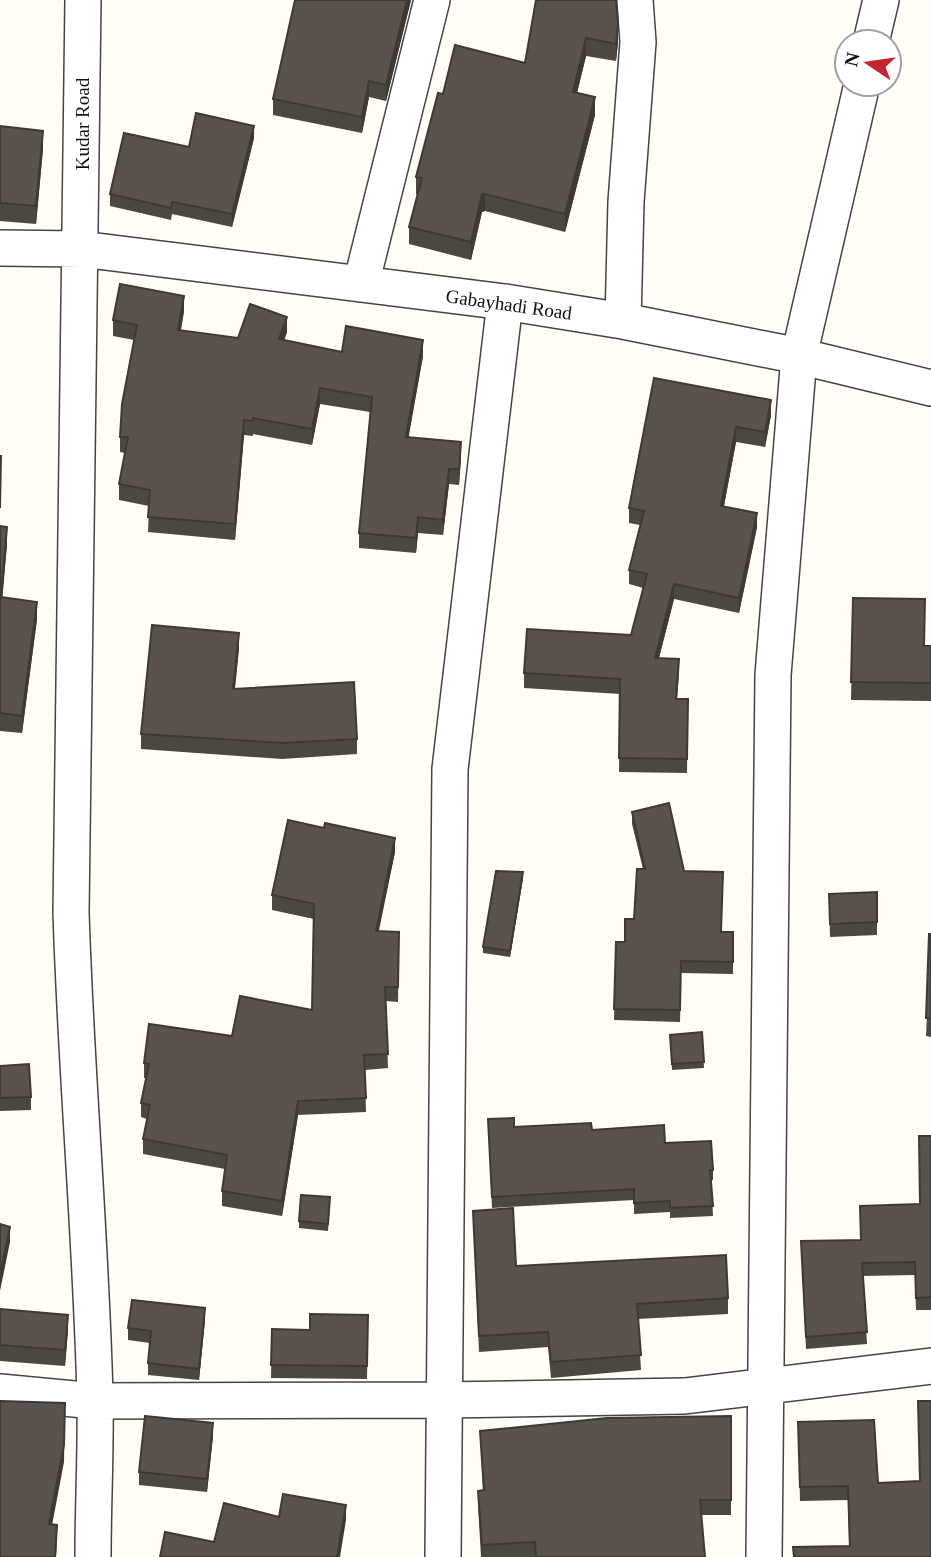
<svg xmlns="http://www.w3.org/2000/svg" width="931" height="1557" font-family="'Times New Roman',serif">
  <rect width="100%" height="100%" fill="#fffdf5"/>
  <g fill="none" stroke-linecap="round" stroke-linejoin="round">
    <g stroke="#444" stroke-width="38">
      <path id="minor" d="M83,0L71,912C76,1074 91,1236 95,1398C96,1451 93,1504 93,1557
        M871,42L881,0
        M0,248L81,249L505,302L623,321L799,356L931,388
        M361,284L432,0
        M623,321L626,202L638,42L635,0
        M0,1392L95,1401L444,1400L685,1396L931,1366
        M443,1557L450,769L505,302
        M764,1557L773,675L799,356L862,84"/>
    </g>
    <use href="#minor" stroke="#fff" stroke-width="35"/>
  </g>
  <path fill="#4d4742" d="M411,0L386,101L369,97L362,133L273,115V99Z
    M536,0L618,42L616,61L586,56L577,93L595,115L565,232L485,211L482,212L471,260L409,244V227L417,195L416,194V177L525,63Z
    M0,126L43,149L36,224L0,221Z
    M254,138L232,227L172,214L171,220L110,206V194L189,147Z
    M184,311L181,330L238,338L287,332L284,340L342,352L423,356L408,437L461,457L459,485L449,484L443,535L418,533L416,553L359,548V533L370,412L320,404L312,445L253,434V436L244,435L235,540L148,532L149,506L119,500V484L125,453L120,452V437L134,340L113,336V320Z
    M654,378L771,415L765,447L736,442L724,506L757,527L739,613L674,599L659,658L679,674L677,699H688L687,773L619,772L620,694L524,688V673L631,635L643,588L629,584V570L640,525L629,523V508Z
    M0,526L7,544L2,598L37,619L22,733L0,731Z
    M853,598L924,646H931V701L851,700Z
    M239,648L235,689L357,739V754L282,759L141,749V734Z
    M632,812L684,871L721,932H733V974L681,973L680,1022L614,1020L616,942H625L634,919L643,869L632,824Z
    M395,852L378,931L399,932L398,1002L386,1001L388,1068L365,1070L366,1112L298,1115L282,1216L222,1206V1191L225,1169L143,1154V1139L147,1119L141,1117V1103L146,1078H144V1063L232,1036L312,1010L314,919L272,910V895Z
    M523,878L510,957L483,953V947Z
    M877,892V935L830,937L829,894Z
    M931,934V1037L926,1036Z
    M702,1032L704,1068L672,1070L670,1035Z
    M0,1066L31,1097V1110L0,1111Z
    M488,1119L514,1127L592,1130L665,1143L713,1170V1180H711L713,1216L670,1218V1212L634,1214V1200L492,1208Z
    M931,1136V1310H916L915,1275L863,1276L867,1344L806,1349L801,1241L860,1240L920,1204Z
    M330,1204L328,1231L299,1228V1221Z
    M473,1211L516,1266L728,1298V1314L638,1319L641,1370L551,1378L548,1347L479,1352Z
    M0,1309L68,1330L65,1366L0,1361Z
    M368,1315L367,1379L271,1378L272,1329L310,1330Z
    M205,1320L199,1380L148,1375V1363L150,1343L128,1340V1328Z
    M731,1416V1515H701L705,1557H481L478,1505V1491L483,1490L480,1431Z
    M798,1422L878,1483L931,1557L849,1546L848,1500L800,1501Z
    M213,1436L207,1492L139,1485V1472Z"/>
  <path fill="#3f3936" d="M407,0H411L386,101V85Z
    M618,24V42L616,61V44Z
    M586,38V56L573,109V92Z
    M369,81V97L362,133V117Z
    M595,97V115L565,232V214Z
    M254,126V138L232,227V214Z
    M43,131V149L36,224V206Z
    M482,194H485V211L482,212L471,260V242Z
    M184,296V311L178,345V330Z
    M287,317V332L279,355V339Z
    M423,340V356L406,452V437Z
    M320,388V404L312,445V429Z
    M771,400V415L765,447V432Z
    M244,420V435L235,540V524Z
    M736,427V442L721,521V506Z
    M461,442V457L459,485V469Z
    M449,469V484L443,535V520Z
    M757,513V527L739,613V598Z
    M418,517V533L416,553V538Z
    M7,527V544L1,615V597Z
    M674,584V599L655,673V658Z
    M37,602V619L22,733V716Z
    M239,633V648L233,705V689Z
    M395,838V852L376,945V931Z
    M523,872V878L510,957V951Z
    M298,1101V1115L282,1216V1201Z
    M10,1227V1242L0,1291V1275Z
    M205,1308V1320L199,1380V1369Z
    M68,1315V1330L65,1366V1350Z
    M65,1403L64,1462L49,1541V1524Z
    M213,1423V1436L207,1492V1479Z
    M346,1505V1520L340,1557H337Z
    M57,1525V1541L56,1557H55Z"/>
  <path fill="#5a524d" stroke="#3f3936" stroke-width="2" d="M295,0H407L386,85L369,81L362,117L273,99Z
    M536,0H616L618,24L616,44L586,38L573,92L595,97L565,214L485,194H482L471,242L409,227L422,178L416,177L438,93L443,94L455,45L525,63Z
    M196,113L254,126L232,214L172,202L171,208L110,194L124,133L189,147Z
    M0,126L43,131L36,206L0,203Z
    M120,284L184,296L178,330L238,338L250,304L287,317L279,339L342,352L346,326L423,340L406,437L461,442L459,469H449L443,520L418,517L416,538L359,533L372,397L320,388L312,429L253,418V421L244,420L235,524L148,517L150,490L119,484L128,437H120L122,404L137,325L113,320Z
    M654,378L771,400L765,432L736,427L721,506L757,513L739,598L674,584L655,658L679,659L676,699H688L687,759L619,758L620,679L524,673L527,629L631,635L647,574L629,570L644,511L629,508Z
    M0,456H1L0,508Z
    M0,526L7,527L1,597L37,602L22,716L0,713Z
    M853,598L925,599L924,646H931V683L851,682Z
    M152,625L239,633L233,689L354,682L357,739L282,743L141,734Z
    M669,803L684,871L723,872L721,932H733V962L681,961L680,1010L614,1009L616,942H625V919H634L637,869H645L632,812Z
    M288,820L324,828L325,823L395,838L376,931L399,932L398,987H385L388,1054L364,1055L366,1098L298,1101L282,1201L222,1191L227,1155L143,1139L150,1105L141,1103L149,1064L144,1063L149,1024L232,1036L240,996L312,1010L314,904L272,895Z
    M496,871L523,872L510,951L483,947Z
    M877,892V922L830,924L829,894Z
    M929,934H931V1018H926Z
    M702,1032L704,1062L672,1064L670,1035Z
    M29,1064L31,1097L0,1098V1066Z
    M514,1118V1127L591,1123L592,1130L664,1125L665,1143L711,1141L713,1170H710L713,1206L670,1208V1201L634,1203V1189L492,1197L488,1119Z
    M919,1136H931V1297L916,1298L915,1262L862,1263L867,1332L806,1337L801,1241L861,1240L860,1206L920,1204Z
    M301,1195L330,1197L328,1224L299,1221Z
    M513,1208L516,1266L726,1255L728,1298L637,1304L641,1355L551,1362L548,1332L479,1336L473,1211Z
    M0,1224L10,1227L0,1275Z
    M132,1300L205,1308L199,1369L148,1363L151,1331L128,1328Z
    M0,1309L68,1315L65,1350L0,1345Z
    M310,1314L368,1315L367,1366L271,1365L272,1329L310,1330Z
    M0,1401L65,1403L64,1445L49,1524L57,1525L55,1557H0Z
    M918,1401H931V1557H794L793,1547L850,1546L848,1486L800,1487L798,1422L874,1420L878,1483L920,1481Z
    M145,1416L213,1423L207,1479L139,1472Z
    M731,1416V1500H700L705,1557H536L535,1542L482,1545L478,1491L484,1490L480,1431L607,1418Z
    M283,1494L346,1505L337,1557H160L165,1532L214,1542L224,1503L279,1517Z"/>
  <g text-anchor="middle" stroke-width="7" stroke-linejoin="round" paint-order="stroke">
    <g font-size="19" fill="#111" stroke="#fff">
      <text transform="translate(82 124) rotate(-90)" y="7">Kudar Road</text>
      <text transform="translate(509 304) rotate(8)" y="7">Gabayhadi Road</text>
    </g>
  </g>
  <g transform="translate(868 63) rotate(283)"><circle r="33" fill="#ffffff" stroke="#a0a0a0" stroke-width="2"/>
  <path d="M0-5L12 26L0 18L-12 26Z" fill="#c4262e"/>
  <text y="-10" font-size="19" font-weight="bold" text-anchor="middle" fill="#111111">N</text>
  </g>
</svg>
